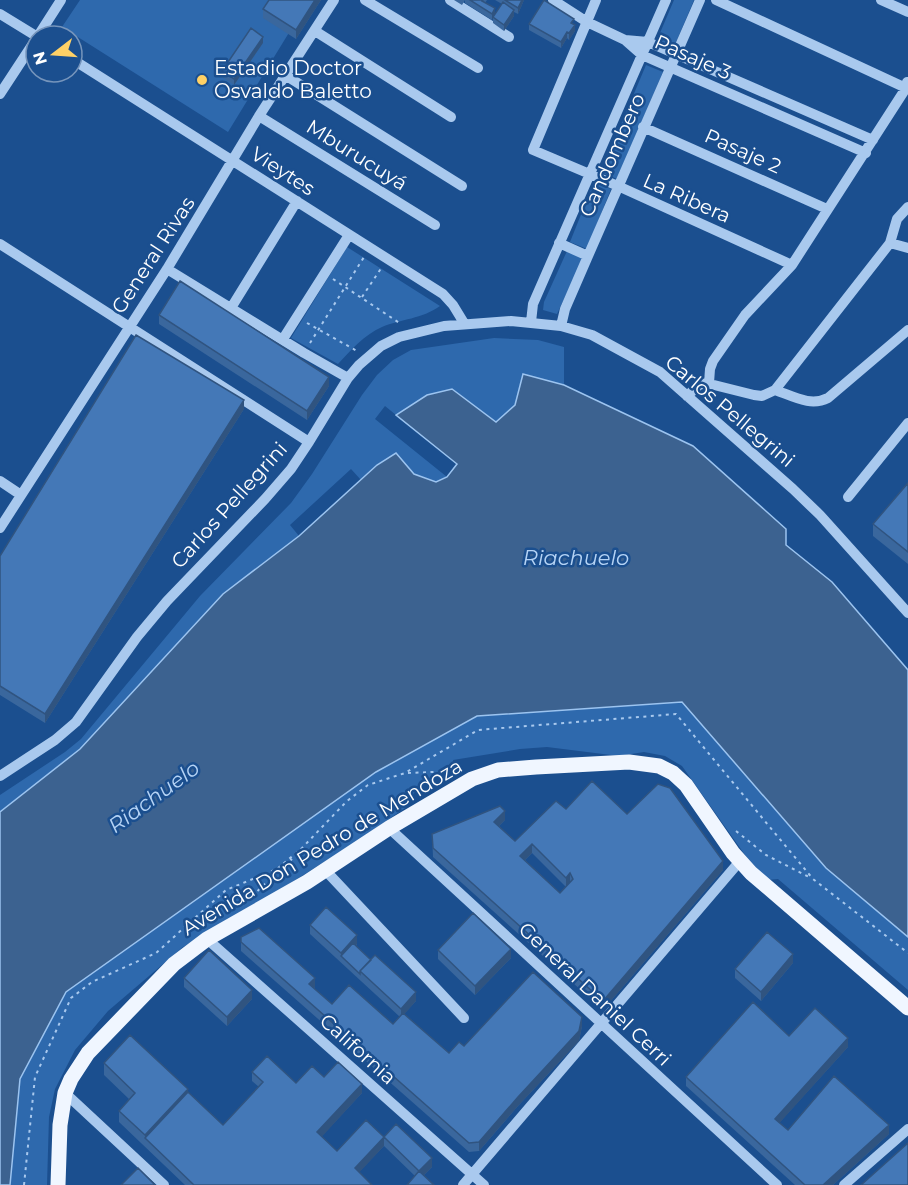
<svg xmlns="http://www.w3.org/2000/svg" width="908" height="1185" font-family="Montserrat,sans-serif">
  <rect width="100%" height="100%" fill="#1b4f8f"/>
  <path fill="#2e69ad" d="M80,0H309L228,132L62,27Z
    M674,0H694L674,47L657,40Z
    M646,65L663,72L617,179L601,172Z
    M594,182L611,189L587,249L570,242Z
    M347,247L440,306C422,319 401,319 382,327C364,335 351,350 338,364L291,338Z
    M567,251L583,258L557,314L543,310L544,302Z
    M494,338L538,340L564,347V385L523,374L515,405L496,422L452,389L427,395L396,415L385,406L375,419L447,477L436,482L414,474L377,465L361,480L351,469L290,525L299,536L223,594L80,749L0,812V795L65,752L81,739L200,596L291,503L312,474L362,395L377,375L393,360L411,350Z
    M682,702L826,868L908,937V990L778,879L767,880L745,855L682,766L665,756L644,752L619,756L547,747L520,749L453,760L455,768L451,769L416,789L408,806L351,845L246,911L183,947L108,1011L75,1050L55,1089L49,1117L47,1185H10L20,1079L66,992L376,772L477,716Z"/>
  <path fill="#3c6290" stroke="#9cc4f0" stroke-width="1.5" d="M523,374L564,385L693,446L786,529V545L832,582L908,670V937L826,868L682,702L477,716L376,772L66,992L20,1079L10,1185H0V812L80,749L223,594L299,536L377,465L396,453L414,474L436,482L447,477L457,464L396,415L427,395L452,389L496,422L515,405Z"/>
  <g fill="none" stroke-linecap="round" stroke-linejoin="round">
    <path stroke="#a9c9ee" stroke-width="2" stroke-dasharray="3 4.5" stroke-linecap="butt" d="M333,279L401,324
      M362,297L382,267
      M307,323L357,351
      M310,343L364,257
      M408,773L456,771
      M736,831L766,855L809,877
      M252,896L292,859
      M24,1185L35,1077L71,998L92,982L156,953L226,890L277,869L302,848L347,801L368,785L405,773L478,730L676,714L813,879L908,953"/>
    <path stroke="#a9c9ee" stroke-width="10" d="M365,0L478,68
      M450,0L509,37
      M553,0L587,22L625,40L642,55L866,153
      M596,0L533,150L618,186L792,265
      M716,0L906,88L907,82
      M881,0L908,12
      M0,14L36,36
      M315,31L451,117
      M38,36L61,0
      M625,40L648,42L873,140
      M72,59L443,294L453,305L464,323
      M285,75L462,186
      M0,94L36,39
      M259,116L435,225
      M643,127L827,209
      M559,243L588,256
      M890,243L908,248
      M0,244L309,442
      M167,269L304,353L348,378
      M231,308L297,201
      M531,322L533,304L666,0
      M561,326L565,309L588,256L700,0
      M283,339L349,235
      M709,383L710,369L713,361L745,315L792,265L908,85
      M775,390C793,396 810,407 828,398L908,330
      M687,396L699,385L706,383L754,395L762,396L775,390L890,243L897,219L908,207
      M0,481L21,495
      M848,497L908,423
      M0,528L167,269L259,116L334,0
      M0,776L55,740L76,722L137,637L167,601L265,499L291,469L309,442L348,378L359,365L381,346L399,337L444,326L511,321L561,326L592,335L660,372L793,489L820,515L908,613
      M389,828L777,1185
      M326,871L464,1018
      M207,939L484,1185
      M65,1093L164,1185
      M463,1185L740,861
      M844,1185L908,1129"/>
    <path stroke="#f0f6ff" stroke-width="15" d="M58,1185L60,1125L65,1093L71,1079L88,1053L174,964L207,939L307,882L389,828L472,779L498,770L536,767L629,762L659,766L673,773L686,785L733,853L751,873L908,1008"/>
  </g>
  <path fill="#3a679d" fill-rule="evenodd" d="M269,0H321L296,39L263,18V9Z
    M454,0H465L462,5Z
    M465,0H487L485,3L495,14L502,4L495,0H524L518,14L514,12V16L504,31L493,23V17L492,20L465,3Z
    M529,24H574L575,31L569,40L567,38L561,48L529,30Z
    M263,43L234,85L222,77V71Z
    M159,315L329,386L307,420L159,324Z
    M244,409L45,723L0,695V556Z
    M908,483V564L873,536V524Z
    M566,809L627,814L723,870L603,1010L433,857L432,834L505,820L499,826L515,841ZM532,853L566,887L560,893L525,860Z
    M310,925L357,944L356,946L416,1001L404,1014L449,1053L464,1046L582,1026L579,1041L518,1106L479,1151L469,1152L241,951V942L315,987L314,988L332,1004L393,1024L400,1017L310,934Z
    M438,950L511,958L475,995L438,959Z
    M793,963L761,1001L735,978V969Z
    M184,978L252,999L227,1026L184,987Z
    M789,1036L848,1047L779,1123L788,1130L889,1134L833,1185H795L686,1086V1077Z
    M104,1063L188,1092L223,1125L259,1087L252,1081V1072L296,1083L324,1077L362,1093L321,1137L337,1151L384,1137L432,1167L424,1175L415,1176L384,1146L359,1172L372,1185H185L119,1122V1111L129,1099L104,1075Z"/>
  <path fill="#305480" d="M315,0H321L296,39V30Z
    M522,0H524L518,14V8Z
    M495,8V14L492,20V14Z
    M514,10V16L504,31V25Z
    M575,25V31L569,40V33Z
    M567,32V38L561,48V42Z
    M263,37V43L234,85V79Z
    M329,377V386L307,420V411Z
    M244,400V409L45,723V714Z
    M505,811V820L494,831V822Z
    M532,844V853L520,865V856Z
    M723,861V870L603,1010V1001Z
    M570,873V882L566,887V878Z
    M357,935V944L344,959L341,956V953Z
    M511,949V958L475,995V986Z
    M793,954V963L761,1001V992Z
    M315,978V987L309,993V984Z
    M252,990V999L227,1026V1017Z
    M416,992V1001L401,1018V1009Z
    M582,1017V1026L579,1041L518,1106L479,1151V1142Z
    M848,1038V1047L775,1128V1119Z
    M362,1084V1093L317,1142V1132Z
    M188,1089V1101L145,1138V1135Z
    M889,1125V1134L833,1185H823Z
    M384,1137V1146L355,1177V1168Z
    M432,1158V1167L419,1180V1171Z"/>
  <path fill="#4478b7" stroke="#305480" stroke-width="1.5" fill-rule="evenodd" d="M269,0H315L296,30L263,9Z
    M470,0H483L482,1L495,8L492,14Z
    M505,0H522L518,8Z
    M544,0L574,19L571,23L575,25L569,33L567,32L561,42L529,24Z
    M503,2L514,10L504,25L493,17Z
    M251,28L263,37L234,79L222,71Z
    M180,281L329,377L307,411L159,315Z
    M136,335L244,400L45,714L0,686V556Z
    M908,483V552L873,524Z
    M592,781L627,814L658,784L670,788L723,861L603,1001L433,848L432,834L500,806L505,811L494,822L515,841L556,801L566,809ZM532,844L566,878L570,873L573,879L560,893L520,856Z
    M326,907L357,935L341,953L310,925Z
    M473,913L511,949L475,986L438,950Z
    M259,928L315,978L309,984L332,1004L349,985L393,1024L403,1013L449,1053L459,1042L464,1046L533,972L582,1017L579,1031L518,1097L479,1142L469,1143L241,942V937Z
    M767,932L793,954L761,992L735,969Z
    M353,943L371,960L360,971V974L341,956Z
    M209,950L252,990L227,1017L184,978Z
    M375,955L416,992L401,1009L360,971Z
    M753,1002L789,1036L815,1008L848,1038L775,1119L788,1130L834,1076L889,1125L823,1185H805L686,1077Z
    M130,1035L188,1089L145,1135L119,1111L135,1093L104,1063Z
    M267,1056L296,1083L312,1066L324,1077L338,1062L362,1084L317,1132L337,1151L366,1120L384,1137L396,1124L432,1158L419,1171L434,1185H407L419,1171L384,1137L355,1168L372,1185H194L145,1138L188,1092L223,1125L263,1082L252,1072Z
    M908,1143V1185H861Z
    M138,1168L155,1185H121Z"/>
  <circle fill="#ffd166" stroke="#1b4f8f" stroke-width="2" cx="202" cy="80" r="6"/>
  <g text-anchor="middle" stroke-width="5" stroke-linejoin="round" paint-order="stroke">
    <g font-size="20" fill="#fff" stroke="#1b4f8f">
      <text transform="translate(693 57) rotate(24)" y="7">Pasaje 3</text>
      <text transform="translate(743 151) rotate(24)" y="7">Pasaje 2</text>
      <text transform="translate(357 155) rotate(32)" y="7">Mburucuyá</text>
      <text transform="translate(612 155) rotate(-66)" y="7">Candombero</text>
      <text transform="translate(283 171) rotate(33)" y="7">Vieytes</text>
      <text transform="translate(687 198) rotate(24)" y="7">La Ribera</text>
      <text transform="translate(153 255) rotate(-57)" y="7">General Rivas</text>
      <text transform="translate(730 411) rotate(40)" y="7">Carlos Pellegrini</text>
      <text transform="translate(229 505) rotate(-48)" y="7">Carlos Pellegrini</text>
      <text transform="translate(322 847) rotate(-31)" y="7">Avenida Don Pedro de Mendoza</text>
      <text transform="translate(595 994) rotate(43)" y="7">General Daniel Cerri</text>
      <text transform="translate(358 1049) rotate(42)" y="7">California</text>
    </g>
    <g font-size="20" fill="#fff" stroke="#1b4f8f" text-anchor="start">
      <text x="214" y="75">Estadio Doctor<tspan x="214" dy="23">Osvaldo Baletto</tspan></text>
    </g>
    <g font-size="21" font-style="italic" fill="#b5d3f5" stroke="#1b4f8f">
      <text x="576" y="565">Riachuelo</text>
      <text transform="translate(154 797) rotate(-36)" y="7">Riachuelo</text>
    </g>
  </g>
  <g transform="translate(54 54) rotate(253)"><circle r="28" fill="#1b4f8f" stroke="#7695bc" stroke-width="1.5"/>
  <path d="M0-4.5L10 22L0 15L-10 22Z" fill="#ffd166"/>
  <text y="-9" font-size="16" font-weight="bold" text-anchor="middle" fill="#ffffff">N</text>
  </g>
</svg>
